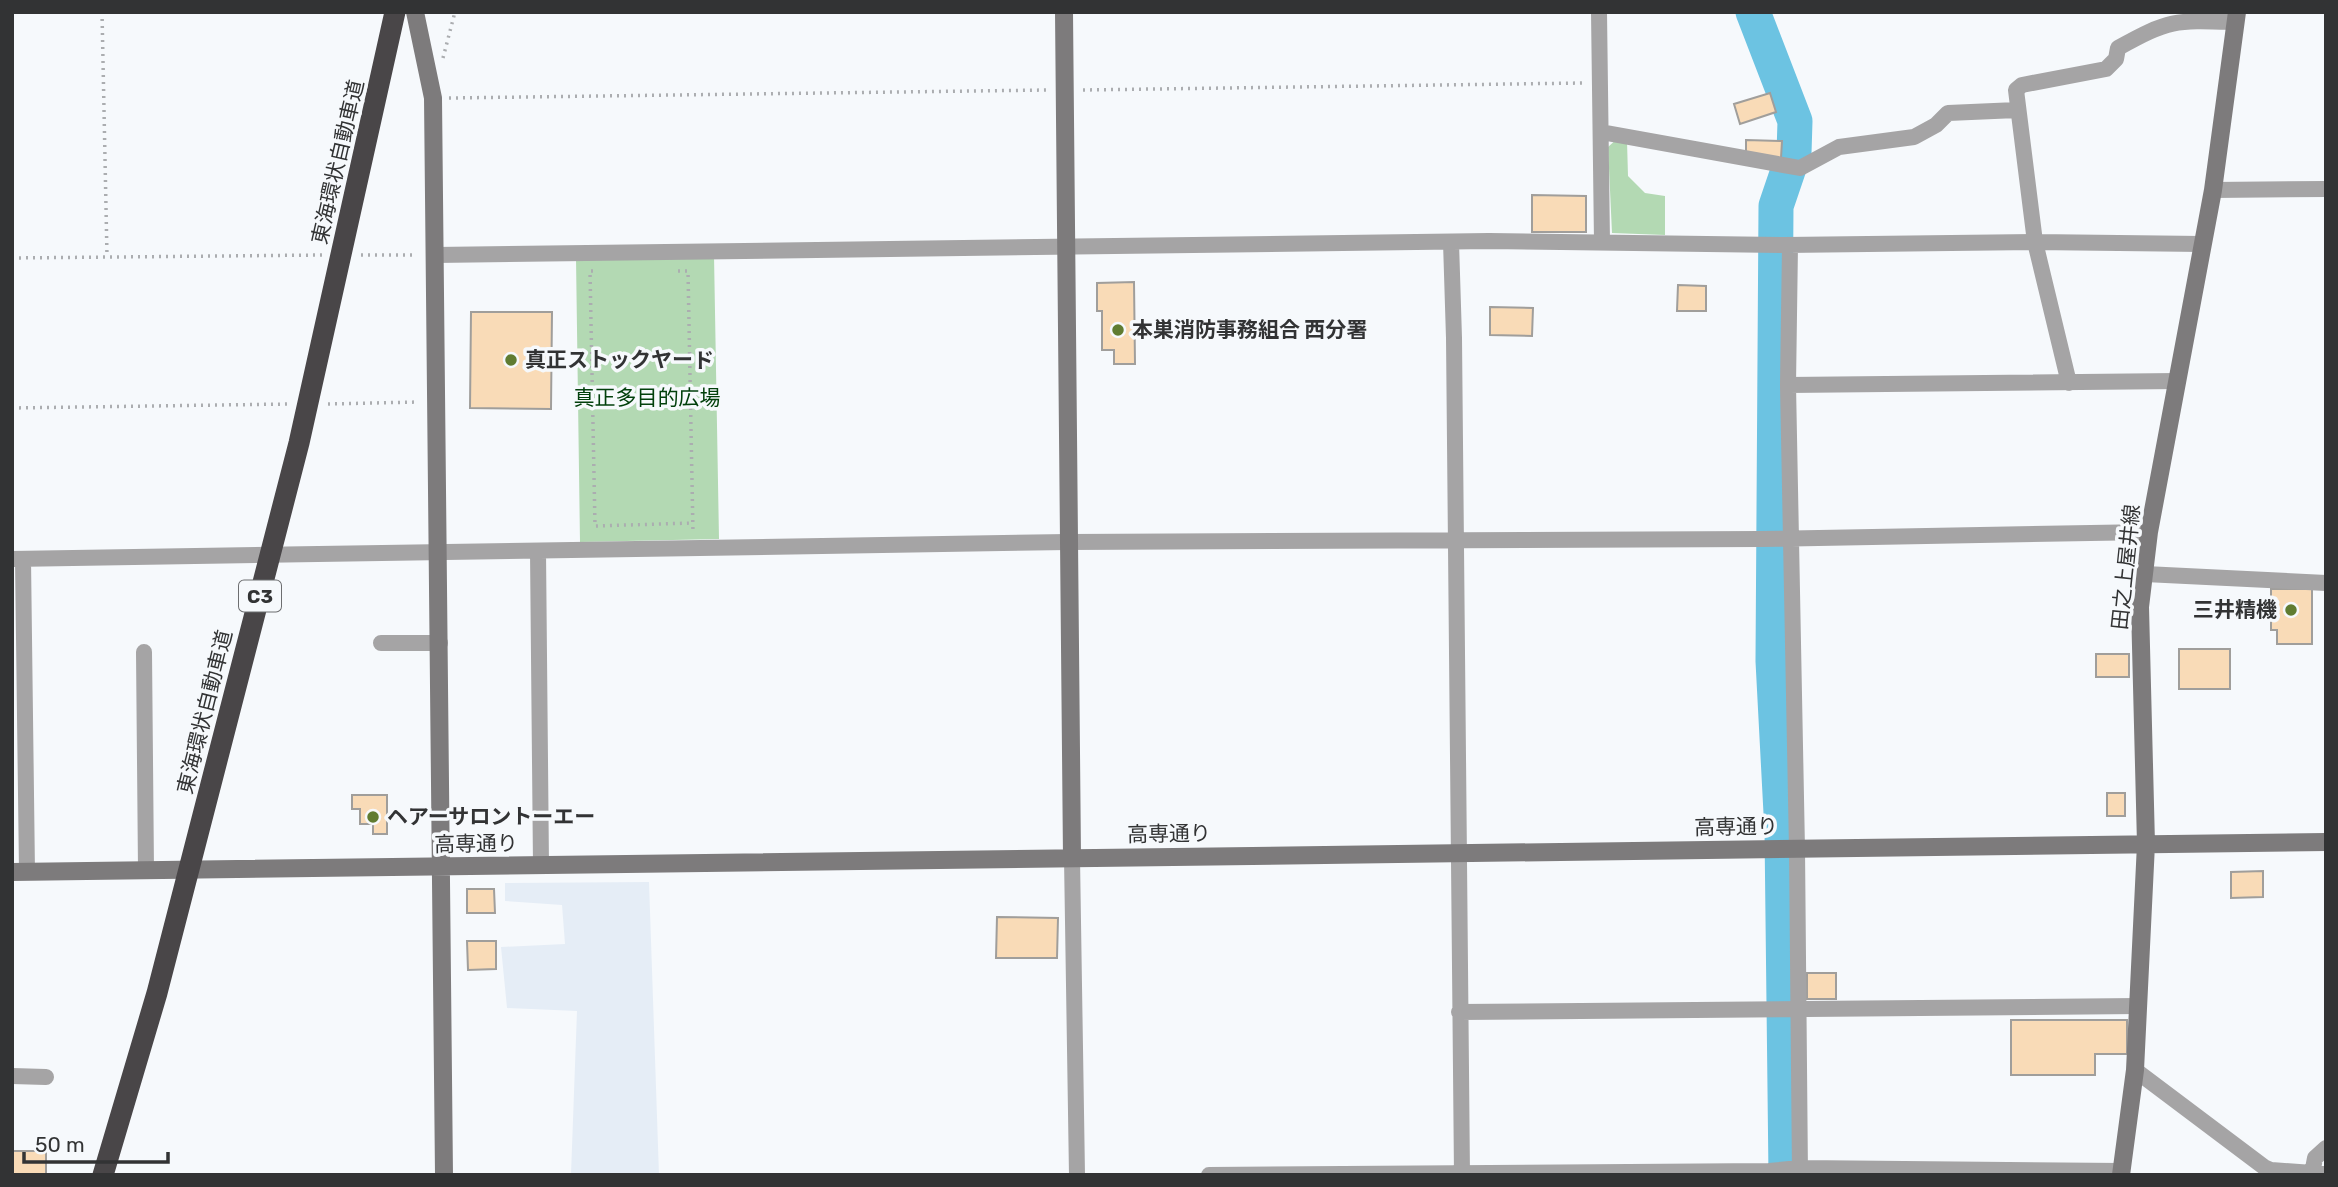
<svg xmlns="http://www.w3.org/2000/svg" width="2338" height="1187" font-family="Rubik,'Noto Sans JP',sans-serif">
  <rect width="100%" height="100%" fill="#f6f9fc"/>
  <path fill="#e5edf6" d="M649,882L659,1175L571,1174L577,1011L507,1008L501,947L565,944L562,905L505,901V883Z"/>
  <path fill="#b3d9b3" d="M1618,138L1627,141L1628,176L1645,193L1665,196V235L1612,233L1608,147Z
    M714,255L719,539L580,542L576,258Z"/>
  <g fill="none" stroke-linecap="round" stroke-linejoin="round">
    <path stroke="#6cc3e2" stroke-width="35" d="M1753,12L1795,121L1794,153L1776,206L1773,661L1782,832L1786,1175"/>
  </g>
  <path fill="#f9dbb7" stroke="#a09e9b" stroke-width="2" d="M1770,93L1776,112L1740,124L1734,104Z
    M1746,140L1782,141L1781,158H1746Z
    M1532,195L1586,196V232H1532Z
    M1134,282L1135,364H1114V350H1102V311H1097V283Z
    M1678,285L1706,286V311H1677Z
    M1490,307L1533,308L1532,336L1490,335Z
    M471,312H552L551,409L470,408Z
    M2271,589H2312V644H2277V630H2271Z
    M2179,649H2230V689H2179Z
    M2096,654H2129V677H2096Z
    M2107,793H2125V816H2107Z
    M352,795H387V834H373V824H360V809H352Z
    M2263,871V897L2231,898V872Z
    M467,889H494L495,913H467Z
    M997,917L1058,918L1057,958H996Z
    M467,941H496V969L468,970Z
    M1807,973H1836V999H1807Z
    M2011,1020H2127V1054H2095V1075H2011Z
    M12,1151H46V1175H12Z"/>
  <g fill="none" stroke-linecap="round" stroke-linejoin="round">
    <path stroke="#abadb0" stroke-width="3.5" stroke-dasharray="2 5" stroke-linecap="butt" d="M102,12L107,256
      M443,58L455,12
      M1083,90L1582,83
      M449,98L1047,90
      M361,255H416
      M12,258L322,255
      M593,271H590L595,526L693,523
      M678,271H688L693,533
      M328,404L418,402
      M12,408L289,404"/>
    <path stroke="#a5a4a5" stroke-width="16" d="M1599,12L1602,242
      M1601,132L1800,168L1839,147L1914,137L1936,125L1948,113L2017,110
      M2213,190L2326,189
      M1451,242L1454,338L1462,1175
      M1790,245L1788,385L1797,849L1800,1175
      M435,255L1489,241L1785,245L2035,242L2202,244
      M2069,383L2035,242L2016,90L2022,85L2106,69L2116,59L2118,48C2170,19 2176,20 2235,22
      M1788,385L2177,381
      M538,551L541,866
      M12,559L1068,542L1760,539L2149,532
      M23,559L27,872
      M2145,574L2326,583
      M381,643H440
      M144,652L146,870
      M1072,858L1077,1175
      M1459,1012L2138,1006
      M2135,1070L2264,1167L2271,1170L2326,1174
      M12,1076L46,1077
      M2312,1174L2315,1158L2326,1148
      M1209,1175L1769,1171L1800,1168L2121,1171"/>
    <path stroke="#7d7b7c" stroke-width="18" d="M415,12L433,98L444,1175
      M1064,12L1072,858
      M12,872L2326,842
      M2121,1175L2135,1070L2146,844L2140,607L2149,532L2213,190L2237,12"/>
    <path stroke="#494648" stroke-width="21" d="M103,1175L157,993L299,443L395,12"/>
  </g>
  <g fill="#607c31" stroke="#f6f9fc" stroke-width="2.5">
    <circle cx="1118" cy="330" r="7"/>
    <circle cx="511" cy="360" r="7"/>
    <circle cx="2291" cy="610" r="7"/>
    <circle cx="373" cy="817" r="7"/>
  </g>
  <g text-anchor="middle" stroke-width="7" stroke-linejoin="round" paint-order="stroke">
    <rect fill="#f6f9fc" stroke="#6d6e70" stroke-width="2" x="239" y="580.5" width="42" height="31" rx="5"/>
    <g font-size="19" font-weight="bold" fill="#323334">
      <text x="260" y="603">C3</text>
    </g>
    <g font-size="21" fill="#323334" stroke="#f6f9fc">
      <text transform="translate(338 162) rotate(-77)" y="7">東海環状自動車道</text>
      <text transform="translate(2126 567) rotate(-84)" y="7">田之上屋井線</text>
      <text transform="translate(205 712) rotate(-76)" y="7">東海環状自動車道</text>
      <text transform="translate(1736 827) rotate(-1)" y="7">高専通り</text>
      <text transform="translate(1169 834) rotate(-1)" y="7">高専通り</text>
      <text transform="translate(476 844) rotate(-1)" y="7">高専通り</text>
    </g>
    <g font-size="21" font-weight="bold" fill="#323334" stroke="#f6f9fc" text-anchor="start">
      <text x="1132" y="337">本巣消防事務組合 西分署</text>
      <text x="525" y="367">真正ストックヤード</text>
      <text x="2277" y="617" text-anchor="end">三井精機</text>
      <text x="387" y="824">ヘアーサロントーエー</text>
    </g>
    <g font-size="21" fill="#02400c" stroke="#f6f9fc">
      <text x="647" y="405">真正多目的広場</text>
    </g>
  </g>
  <rect width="2338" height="1187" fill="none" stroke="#323334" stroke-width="28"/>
  <path d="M24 1152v10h144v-10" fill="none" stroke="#323334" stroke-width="3.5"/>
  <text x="35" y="1152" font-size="21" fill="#323334" stroke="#f6f9fc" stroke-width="5" paint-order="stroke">50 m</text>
</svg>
